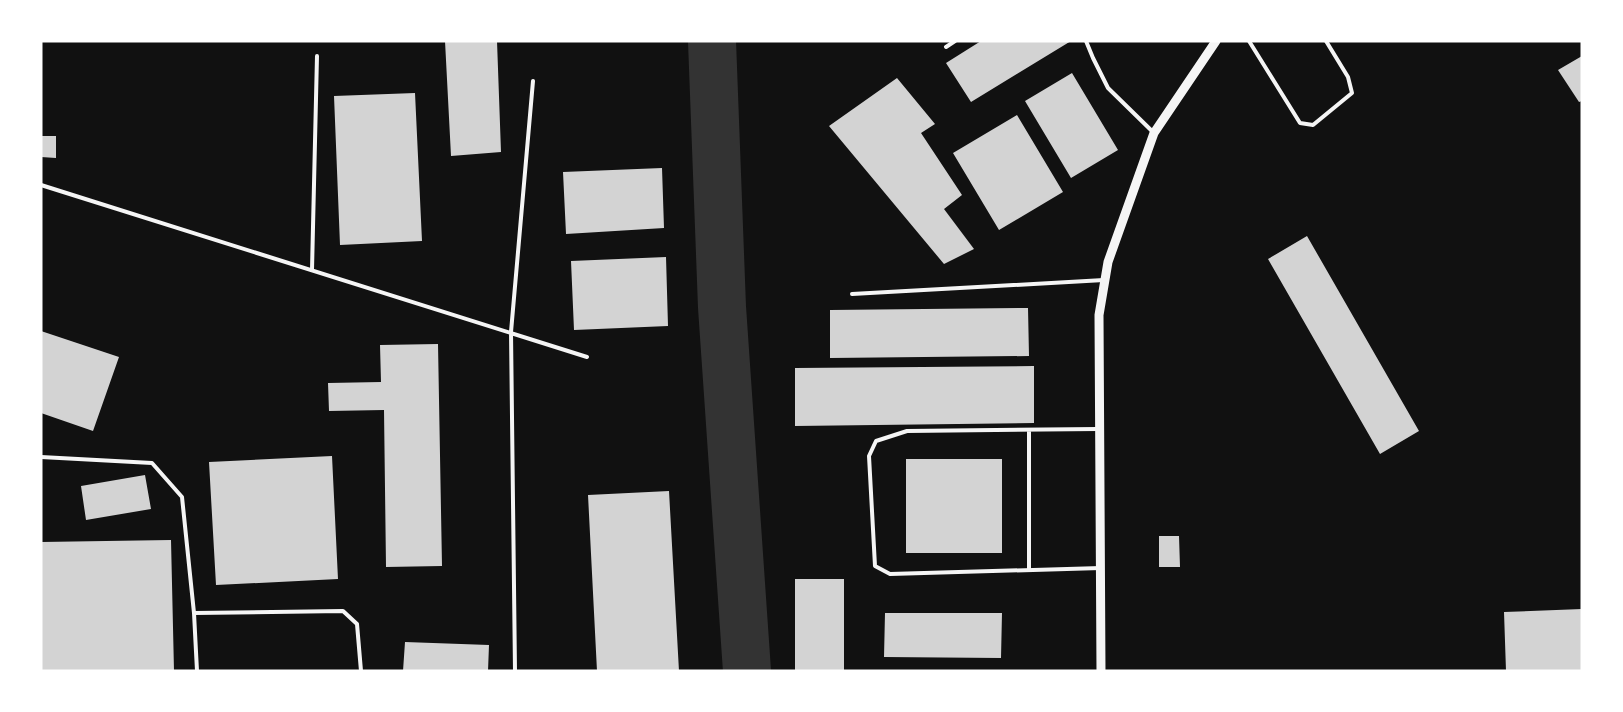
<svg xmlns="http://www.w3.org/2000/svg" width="1623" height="712" font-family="'DejaVu Sans',sans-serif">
  <rect width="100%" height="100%" fill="#111"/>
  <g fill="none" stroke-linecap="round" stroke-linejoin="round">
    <path stroke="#333" stroke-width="48" d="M712,41L722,307L747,671"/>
  </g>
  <path fill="#d3d3d3" d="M445,41H497L501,152L451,156Z
    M981,41H1071L971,102L946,63Z
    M1582,56V101L1579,102L1558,70Z
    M1072,73L1118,150L1071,178L1025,101Z
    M897,78L935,124L921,133L962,195L944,209L974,249L944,264L829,126Z
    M415,93L422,241L340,245L334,96Z
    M1017,115L1063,192L999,230L953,153Z
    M41,136H56V158L41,157Z
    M662,168L664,228L566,234L563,172Z
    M1307,236L1419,431L1380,454L1268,259Z
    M666,257L668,326L574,330L571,261Z
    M1028,308L1029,356L830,358V310Z
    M41,331L119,357L93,431L41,413Z
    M438,344L442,566L386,567L384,410L329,411L328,383L381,382L380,345Z
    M1034,366V423L795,426V368Z
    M332,456L338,579L216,585L209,462Z
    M906,459H1002V553H906Z
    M145,475L151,509L86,520L81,486Z
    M669,491L679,671H597L588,495Z
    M1159,536H1179L1180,567H1159Z
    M171,540L174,671H41V542Z
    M795,579H844V671H795Z
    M1582,609V671H1506L1504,612Z
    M885,613H1002L1001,658L884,657Z
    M405,642L489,645L488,671H403Z"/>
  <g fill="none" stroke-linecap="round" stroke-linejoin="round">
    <path stroke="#f5f5f5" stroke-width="4" d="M1086,41L1093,58L1108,88L1154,133
      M1249,41L1300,123L1313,125L1352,93L1348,77L1326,41
      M946,47L955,41
      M41,185L587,357
      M312,270L317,56
      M852,294L1104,280
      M1098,429L907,431L876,441L869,456L875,566L890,574L1101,568
      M41,457L152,463L182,497L194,613L197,671
      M1029,570V430
      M194,613L343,611L357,624L361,671
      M515,671L511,332L533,81"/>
    <path stroke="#f5f5f5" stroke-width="9" d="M1101,671L1099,315L1108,262L1154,133L1216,41"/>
  </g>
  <rect width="1623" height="712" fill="none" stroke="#ffffff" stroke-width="85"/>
</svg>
